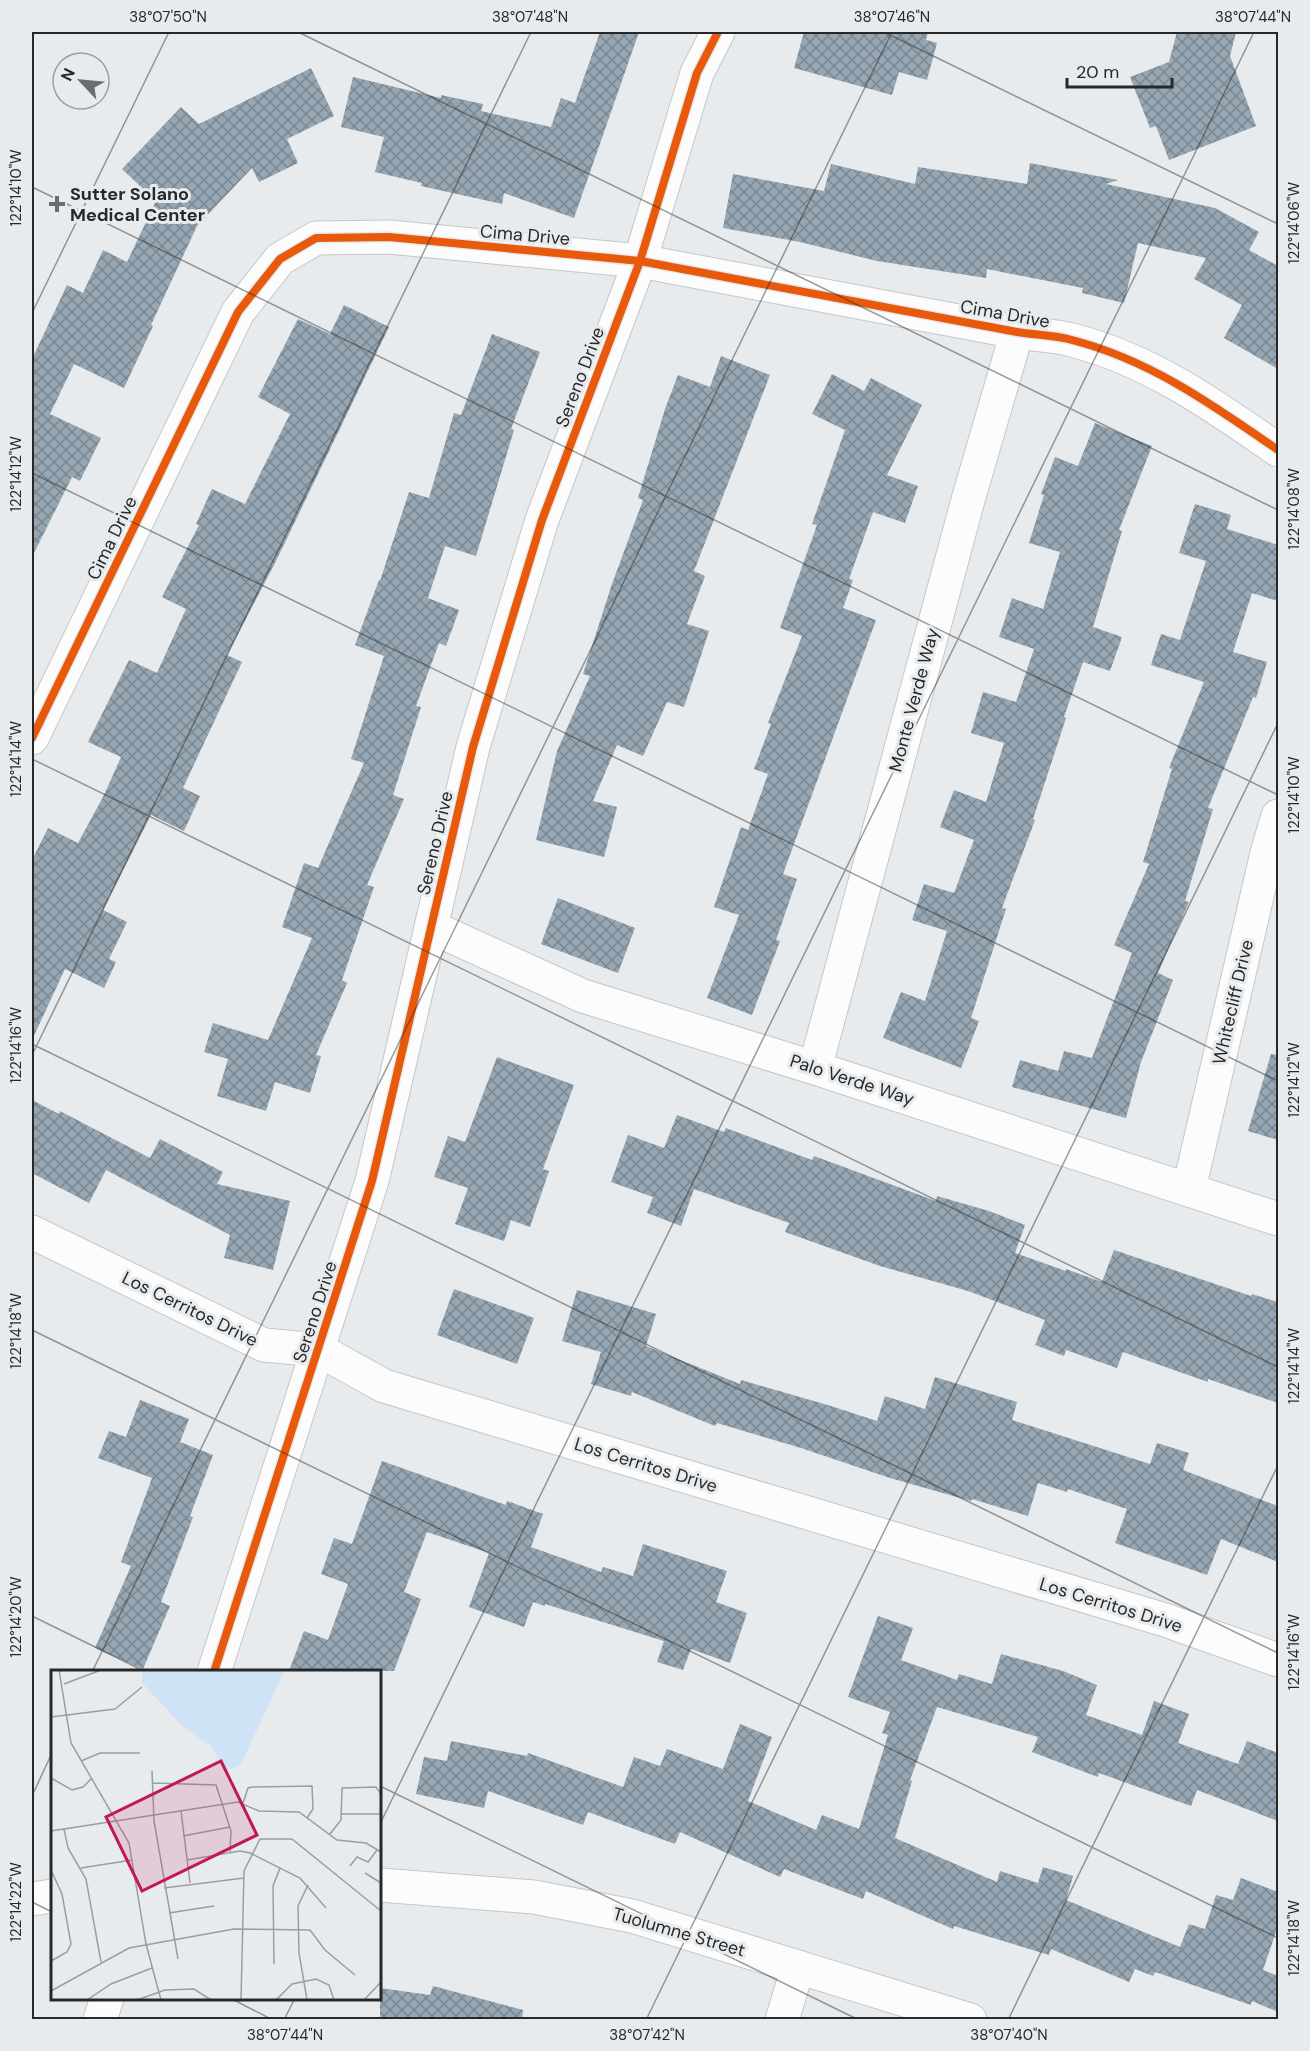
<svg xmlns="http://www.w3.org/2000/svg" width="1310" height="2051" font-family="'DM Sans',sans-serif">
  <defs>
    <pattern id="building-cross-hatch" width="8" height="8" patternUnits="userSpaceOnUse" patternTransform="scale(1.5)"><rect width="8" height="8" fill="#96a6b2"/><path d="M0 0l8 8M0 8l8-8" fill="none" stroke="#7a8791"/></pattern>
  </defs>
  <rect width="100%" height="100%" fill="#e8ebed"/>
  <path fill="url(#building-cross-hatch)" d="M600,32H639L574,218L504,193L502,204L421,186L422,183L375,172L384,137L341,127L353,77L441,98V95L483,104L481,111L551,127L561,98L575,103Z
    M804,32H928L926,40L937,43L927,80L899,72L892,95L794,68Z
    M1177,32H1236L1230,56L1256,126L1169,160L1156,126L1150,128L1130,77L1169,62Z
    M311,68L334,116L287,139L298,163L259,182L252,168L197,226L151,325L153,326L124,388L74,364L50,414L101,438L80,481L72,477L32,557V359L67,285L83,293L103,250L127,262L156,201L122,169L181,107L199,124Z
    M1030,163L1118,180L1106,184L1215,208L1259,232L1249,250L1278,266V369L1224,338L1242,305L1194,279L1206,258L1138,243L1124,303L1082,293L1083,288L987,269L986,278L877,261L800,242L723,228L733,174L824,191L831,164L915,184L918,167L1027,184Z
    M344,305L389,327L276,561L227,655L242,662L183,788L200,796L184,831L151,815L103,910L127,922L109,959L116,962L104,988L65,969L32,1040V860L48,828L78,843L104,795L121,757L88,742L129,660L157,673L186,609L162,597L199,525L196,524L212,489L245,504L290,414L258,397L298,319L330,334Z
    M492,334L540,352L511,429L514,430L476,556L445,546L428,598L459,610L446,646L439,643L416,706L421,707L393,795L404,799L367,885L374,887L342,980L347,983L316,1055L321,1056L310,1093L275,1082L266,1111L217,1096L228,1059L204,1052L213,1023L268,1040L312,938L282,927L304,863L318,868L364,763L351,759L384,656L355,645L379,580L380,581L409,492L429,498L454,413L461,415Z
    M721,356L770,375L694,571L705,576L687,624L709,631L684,707L667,702L643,756L617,745L593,801L617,807L604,857L536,840L557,751L590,676L583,674L612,584L643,500L638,498L665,409L678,375L710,387Z
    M832,374L864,391L871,378L922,405L887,475L918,486L905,523L873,512L849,579L853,580L843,608L876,620L783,874L797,879L776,940L780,941L752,1015L707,998L739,915L714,907L741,827L748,830L768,774L754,769L771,724L768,723L802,636L780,628L817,525L812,524L845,430L812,414Z
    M1095,423L1152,446L1119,530L1122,531L1093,627L1122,637L1110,671L1083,662L1064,717L1066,718L1033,819L1035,820L1002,908L1006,909L971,1018L979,1021L961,1068L883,1038L901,992L925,1001L947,931L912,920L924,884L954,893L974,840L940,827L954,790L986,802L1004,743L971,733L983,692L1016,702L1034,649L999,637L1012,598L1043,609L1060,552L1029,543L1044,495L1041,494L1055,457L1078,466Z
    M1195,504L1231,515L1227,529L1278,545V601L1252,593L1233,652L1267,662L1256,698L1253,697L1208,808L1213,809L1185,901L1189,902L1158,973L1173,980L1141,1062L1126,1118L1012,1087L1020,1060L1058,1071L1064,1051L1092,1058L1132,953L1114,945L1149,864L1143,862L1172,769L1169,768L1204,682L1151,665L1161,634L1180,640L1206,561L1179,553Z
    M558,898L635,928L618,973L541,944Z
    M1271,1054L1278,1055V1140L1248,1131Z
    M497,1057L574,1085L543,1169L549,1171L530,1227L511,1220L504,1241L455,1224L468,1188L434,1177L448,1136L465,1142Z
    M32,1100L59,1114L60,1111L150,1158L160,1139L223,1172L217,1184L290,1201L273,1270L224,1258L230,1235L106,1170L89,1203L32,1173Z
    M677,1115L724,1132L726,1128L812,1160L814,1156L936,1201L937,1196L989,1211L1025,1225L1015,1253L1066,1271V1269L1102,1282L1114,1250L1251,1296L1252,1294L1278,1302V1403L1208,1379V1382L1123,1352L1117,1368L1066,1350L1064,1356L1035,1345L1045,1320L968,1291L880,1266L785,1232L789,1223L694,1189L681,1226L647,1213L653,1197L611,1182L628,1135L664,1148Z
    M454,1289L534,1318L517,1364L437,1335Z
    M577,1290L656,1314L646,1346L740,1384L741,1380L831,1406L877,1421L885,1396L925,1409L935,1377L1017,1402L1012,1420L1150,1464L1157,1443L1189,1453L1183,1470L1278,1506V1562L1221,1539L1207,1575L1115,1543L1127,1509L1068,1489L1067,1492L1038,1483L1028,1516L972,1499L971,1501L890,1478L801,1448L717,1423L715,1426L632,1392L631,1396L591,1384L601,1352L562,1341Z
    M140,1400L189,1419L180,1442L213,1455L190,1516L193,1517L161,1602L170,1606L143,1669L95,1648L131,1566L121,1562L152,1478L98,1458L109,1431L126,1437Z
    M382,1461L506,1505L507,1501L543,1514L531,1547L601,1572L603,1567L633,1576L643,1544L727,1571L716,1602L747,1613L730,1663L691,1649L683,1670L657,1662L664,1641L545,1604V1606L533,1602L524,1627L469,1607L489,1553L427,1532L404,1592L421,1599L394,1671H289L304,1631L328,1640L348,1584L321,1574L334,1538L352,1544Z
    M878,1616L913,1628L901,1660L957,1680L959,1674L992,1684L1001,1654L1063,1671L1097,1685L1086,1715L1142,1735L1154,1701L1189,1714L1178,1743L1238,1764L1247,1741L1278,1753V1821L1197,1790L1191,1806L1099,1773L1098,1777L1032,1752L1038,1737L937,1707L910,1780L912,1781L895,1838L997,1882L1000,1871L1038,1883L1043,1867L1073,1876L1066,1900L1180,1947L1189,1924L1205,1929L1216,1895L1233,1900L1241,1878L1278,1892V1926L1263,1970L1278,1976V2012L1252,2001L1251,2005L1155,1972L1153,1976L1135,1969L1129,1982L1051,1949L1049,1955L954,1926L953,1929L866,1891L863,1899L784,1869L780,1877L680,1832L675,1844L588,1812L583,1825L488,1791L484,1808L416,1794L424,1757L447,1761L451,1741L527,1756L528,1753L623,1787L634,1757L660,1766L667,1749L723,1769L740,1724L772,1737L748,1801L816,1830L822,1815L859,1829L888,1735L882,1733L890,1712L848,1697Z
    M433,1986L523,2010L522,2019H380V1988L430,1995Z"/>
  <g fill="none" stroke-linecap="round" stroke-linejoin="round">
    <g stroke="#c4c6c8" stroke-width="35">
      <path id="street" d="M32,738L238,312L280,259L316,238L389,237L640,261L1017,332C1035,335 1054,335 1072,340C1150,360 1213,405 1278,450
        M431,927L583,996L815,1068L1278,1219
        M815,1068L968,500L1017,332
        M1189,1189L1267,853L1278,816
        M32,1232L264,1345L319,1350L384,1386L1165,1620L1278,1660
        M782,2020L798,1967"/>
    </g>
    <g stroke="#c4c6c8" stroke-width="35">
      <path id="secondary" d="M214,1672L372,1181L473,747L542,520L640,261L697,73L718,32
        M380,1885L534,1897L632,1916L970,2020
        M32,1899L52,1896
        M100,2020L107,1998"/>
    </g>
    <use href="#street" stroke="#fcfcfc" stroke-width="33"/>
    <use href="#secondary" stroke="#fcfcfc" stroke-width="33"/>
    <g stroke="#e7ebee" stroke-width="11">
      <path id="cycleway" d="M32,738L238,312L280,259L316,238L389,237L640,261L1017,332C1035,335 1054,335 1072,340C1150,360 1213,405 1278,450
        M214,1672L372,1181L473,747L542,520L640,261L697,73L718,32"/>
    </g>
    <use href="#cycleway" stroke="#e8590c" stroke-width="8"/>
  </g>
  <path fill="none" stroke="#272829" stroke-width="1.5" stroke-opacity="0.45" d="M298,32L1278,510M884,32L1278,224M32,187L1278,795M32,313L169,32M32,473L1278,1081M32,759L1278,1367M32,1044L1278,1653M32,1055L531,32M32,1330L1278,1938M32,1616L146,1672M92,1672L892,32M380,1786L859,2020M32,1796L52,1753M380,1824L1254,32M32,1902L52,1912M230,1998L273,2020M284,2020L295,1998M646,2020L1278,723M1008,2020L1278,1465"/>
  <path fill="#6b6c6e" stroke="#e7ebee" stroke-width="2" d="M54 195h6v6h6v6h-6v6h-6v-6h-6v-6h6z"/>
  <g text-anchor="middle" stroke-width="6" stroke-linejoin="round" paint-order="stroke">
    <g font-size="18" font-weight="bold" fill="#272829" stroke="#e7ebee" text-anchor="start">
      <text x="70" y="200">Sutter Solano<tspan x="70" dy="21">Medical Center</tspan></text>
    </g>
    <g font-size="18" fill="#272829" stroke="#e7ebee">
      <text transform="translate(525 235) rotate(5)" y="6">Cima Drive</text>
      <text transform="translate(1005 314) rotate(10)" y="6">Cima Drive</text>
      <text transform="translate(580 377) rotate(-69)" y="6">Sereno Drive</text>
      <text transform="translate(112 538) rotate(-64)" y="6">Cima Drive</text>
      <text transform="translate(914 700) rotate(-75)" y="6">Monte Verde Way</text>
      <text transform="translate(435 843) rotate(-77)" y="6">Sereno Drive</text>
      <text transform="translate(1233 1002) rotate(-77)" y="6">Whitecliff Drive</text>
      <text transform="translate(852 1080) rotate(18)" y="6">Palo Verde Way</text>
      <text transform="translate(190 1309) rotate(26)" y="6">Los Cerritos Drive</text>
      <text transform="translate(315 1312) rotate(-72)" y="6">Sereno Drive</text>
      <text transform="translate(646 1465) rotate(17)" y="6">Los Cerritos Drive</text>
      <text transform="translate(1111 1605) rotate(17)" y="6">Los Cerritos Drive</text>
      <text transform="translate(679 1932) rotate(16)" y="6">Tuolumne Street</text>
    </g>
  </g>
  <g transform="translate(51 1670)">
    <rect width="330" height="330" fill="#e8ebed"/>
    <path d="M91,0H234L189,96L174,101L160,76L133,58L91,13Z" fill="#cfe3f6"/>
    <path fill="none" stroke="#9b9d9f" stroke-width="1.5" d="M8,0L20,73L78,173L95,274L110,330M13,14L50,0M0,47L64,39L91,17M30,91L49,83H89M101,101L103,151L127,289M0,108L21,120L32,117L41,108M102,113L165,115L180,161L179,182M192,133L197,118L201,117L261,116L262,139L256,148M130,141L139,213M290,144H330M13,159L17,178L35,209L50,292M0,161L187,132L208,141L248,142L286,170L315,173L330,182M279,164L290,150L291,118L325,117L330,124M132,166L179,157M136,190L189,181L199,183L249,208L275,238M299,196L306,187L317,192L326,180M30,198L81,190M0,200L11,224L20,274L16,282L0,291M314,203L330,213M113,218L193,208M118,243L163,236M223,294L222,216L229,198M0,321L78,278L183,259L259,260L274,280L304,305M36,330L60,314L101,298M86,330L114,320L143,319L160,330M190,330L193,201L209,169H241L330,241M225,330L241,314L265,309L278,315L283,330M256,330L248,283L247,236L257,215M313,330L330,312"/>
    <path fill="#c2185b" fill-opacity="0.15" stroke="#c2185b" stroke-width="3" d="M170,91L206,165L91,221L55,147Z"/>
    <rect width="330" height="330" fill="none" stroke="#272829" stroke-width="3"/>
  </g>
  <rect width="1310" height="2051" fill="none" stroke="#e7ebee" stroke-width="66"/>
  <g transform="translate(81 81) rotate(296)"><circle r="28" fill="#e7ebee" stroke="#9a9d9f" stroke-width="1.5"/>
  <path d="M0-4.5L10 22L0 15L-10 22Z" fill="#6b6c6e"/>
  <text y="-9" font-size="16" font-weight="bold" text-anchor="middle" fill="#272829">N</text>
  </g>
  <path d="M1067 78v9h105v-9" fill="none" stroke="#272829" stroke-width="3"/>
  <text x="1076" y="78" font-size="18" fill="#272829" stroke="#e7ebee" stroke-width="4.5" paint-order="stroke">20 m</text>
  <rect x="33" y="33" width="1244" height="1985" fill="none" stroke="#272829" stroke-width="2"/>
  <g font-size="15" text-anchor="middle" fill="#272829">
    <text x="168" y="22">38°07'50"N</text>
    <text x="530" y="22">38°07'48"N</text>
    <text x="892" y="22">38°07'46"N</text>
    <text x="1253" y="22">38°07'44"N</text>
    <text transform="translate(16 188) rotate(-90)" y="5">122°14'10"W</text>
    <text transform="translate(1294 223) rotate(-90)" y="5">122°14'06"W</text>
    <text transform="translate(16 474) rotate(-90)" y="5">122°14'12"W</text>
    <text transform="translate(1294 509) rotate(-90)" y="5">122°14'08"W</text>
    <text transform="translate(16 759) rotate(-90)" y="5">122°14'14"W</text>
    <text transform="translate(1294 795) rotate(-90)" y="5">122°14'10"W</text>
    <text transform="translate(16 1045) rotate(-90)" y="5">122°14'16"W</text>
    <text transform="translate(1294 1080) rotate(-90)" y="5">122°14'12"W</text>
    <text transform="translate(16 1331) rotate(-90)" y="5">122°14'18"W</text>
    <text transform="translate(1294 1366) rotate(-90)" y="5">122°14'14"W</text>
    <text transform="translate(16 1617) rotate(-90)" y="5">122°14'20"W</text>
    <text transform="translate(1294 1652) rotate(-90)" y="5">122°14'16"W</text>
    <text transform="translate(16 1902) rotate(-90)" y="5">122°14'22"W</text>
    <text transform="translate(1294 1938) rotate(-90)" y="5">122°14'18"W</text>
    <text x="285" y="2040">38°07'44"N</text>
    <text x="647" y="2040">38°07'42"N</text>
    <text x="1009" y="2040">38°07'40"N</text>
  </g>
</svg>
